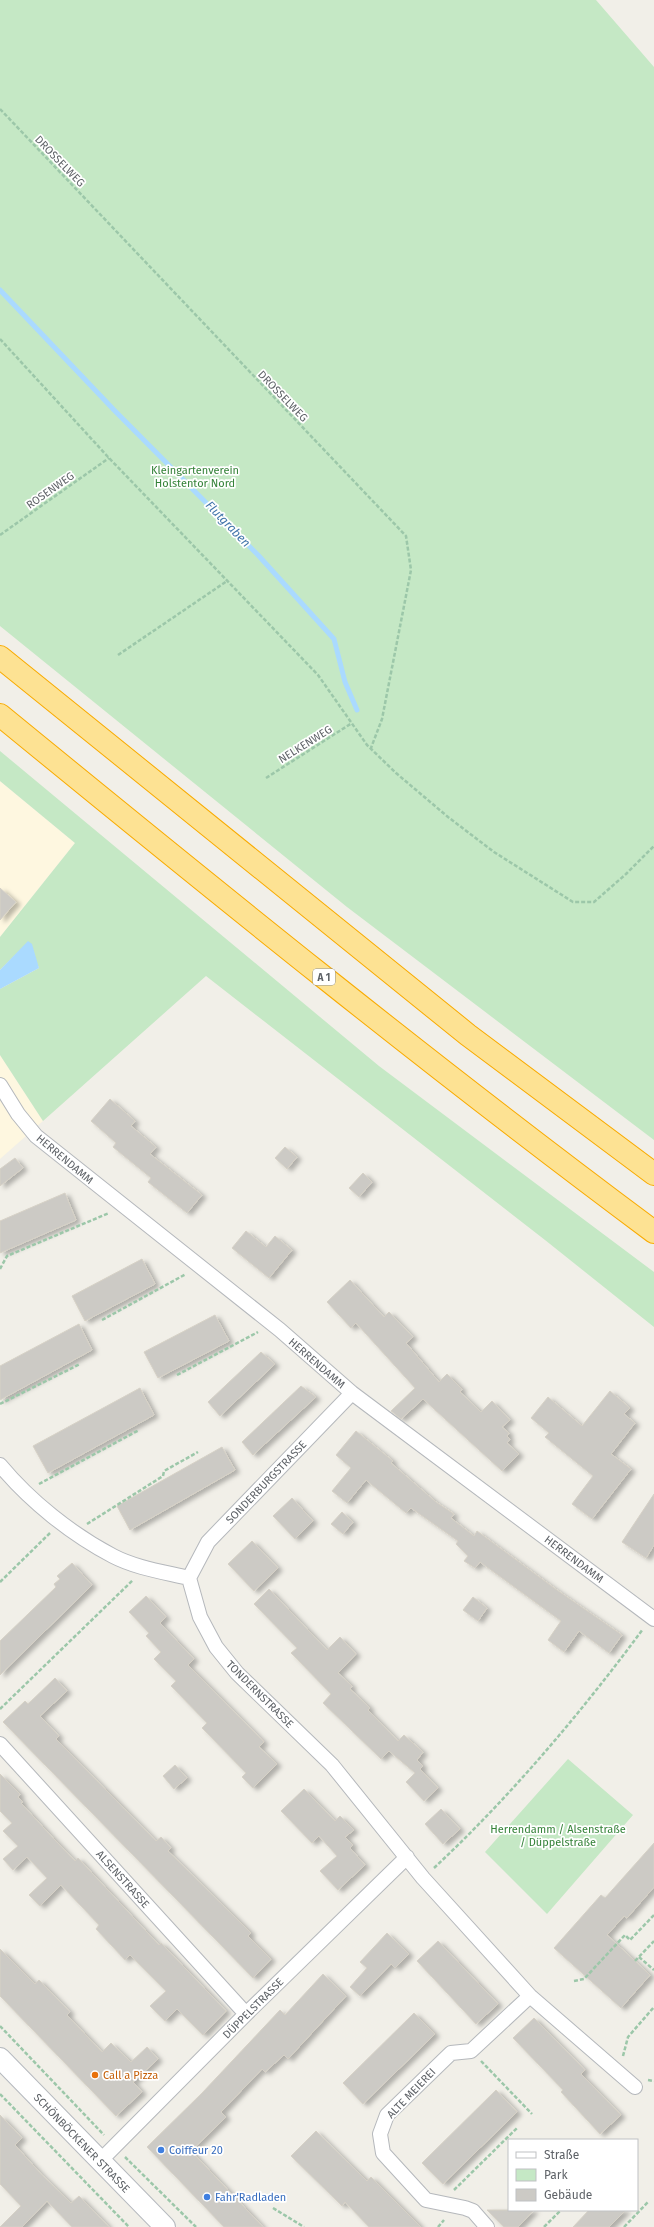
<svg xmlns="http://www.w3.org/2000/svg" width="654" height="2227" font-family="'Fira Sans',sans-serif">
  <defs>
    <filter id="shadow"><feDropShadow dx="4.5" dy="2.5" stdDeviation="2" flood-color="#0004"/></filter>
  </defs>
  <rect width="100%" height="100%" fill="#f1efe8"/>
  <path fill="#fef7e0" d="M0,781L75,843L0,937Z
    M0,1055L43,1121L0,1159Z"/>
  <path fill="#c5e8c5" d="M0,0H596L654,67V1140L347,907L0,626Z
    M0,751L379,1066L654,1272V1327L545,1240L206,976L43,1121L0,1055V989L39,968L28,942L0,970V937L75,843L0,781Z
    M568,1759L633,1815L547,1914L485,1852Z"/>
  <path fill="#aadaff" d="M28,941L32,944L39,968L0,989V970Z"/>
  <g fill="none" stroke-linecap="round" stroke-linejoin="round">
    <path stroke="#aadaff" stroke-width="5" d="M0,290L115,411L258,555L334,639L345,682L357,710"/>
  </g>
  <path fill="#cccac5" stroke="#d6d1c6" filter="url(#shadow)" d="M0,888L16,902L0,920Z
    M110,1099L135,1121L131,1126L156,1147L150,1154L202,1195L187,1213L148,1182L151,1178L113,1147L116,1143L91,1121Z
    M285,1147L297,1157L287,1169L275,1158Z
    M15,1158L23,1168L0,1186V1169Z
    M363,1173L372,1182L359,1197L349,1188Z
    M65,1193L76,1220L0,1253V1221Z
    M246,1231L266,1247L275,1236L292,1250L269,1278L232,1248Z
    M142,1259L155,1284L85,1321L72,1296Z
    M350,1280L384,1317L389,1312L413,1337L406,1343L439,1382L447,1374L462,1389L460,1392L481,1412L492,1401L510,1420L502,1427L509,1433L507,1436L510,1439L507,1443L519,1454L502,1471L423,1399L401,1419L391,1411L415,1388L356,1323L351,1328L327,1302Z
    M215,1315L229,1341L158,1378L144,1352Z
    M79,1324L92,1350L0,1400V1366Z
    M261,1352L275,1364L220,1416L208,1402Z
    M301,1386L316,1397L253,1455L242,1442Z
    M140,1388L154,1415L48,1473L33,1446Z
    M610,1391L630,1408L624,1414L635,1423L611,1454L631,1469L592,1519L572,1504L593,1476L545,1437L549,1433L531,1418L548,1397L582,1426Z
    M356,1431L393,1461L391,1463L436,1502L454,1514L451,1518L474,1536L477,1531L557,1590L622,1635L609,1653L579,1631L564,1652L548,1640L561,1621L480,1562L475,1568L464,1561L468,1556L456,1544L458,1541L411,1508L406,1513L366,1480L347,1503L332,1491L351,1468L336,1455Z
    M222,1447L235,1470L130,1530L117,1506Z
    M654,1494V1545L646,1558L622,1542Z
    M292,1498L313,1521L295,1539L273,1516Z
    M342,1512L353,1522L343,1534L331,1524Z
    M252,1541L278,1568L254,1591L228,1564Z
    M72,1563L92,1585L0,1675V1641L56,1587L54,1584L60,1579L57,1576Z
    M269,1589L327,1650L340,1637L356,1654L338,1673L352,1686L350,1689L370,1708L368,1710L398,1741L404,1735L423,1752L417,1760L423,1766L420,1769L438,1788L424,1801L406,1782L415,1773L389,1751L381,1759L323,1703L331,1694L291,1653L297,1648L254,1604Z
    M146,1596L166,1617L160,1623L194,1659L188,1665L264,1742L259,1747L277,1764L253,1788L242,1777L246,1773L202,1728L207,1723L171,1686L176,1681L154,1659L161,1652L146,1636L149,1633L129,1612Z
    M473,1597L487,1608L478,1621L463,1610Z
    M55,1678L67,1691L40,1716L59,1736L56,1739L156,1841L161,1837L171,1848L168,1851L251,1933L248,1936L271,1959L253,1978L3,1722L25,1701L28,1704Z
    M175,1765L187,1778L174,1789L163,1776Z
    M0,1774L20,1794L18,1797L23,1802L21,1803L53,1838L75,1861L78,1858L159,1945L161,1943L226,2011L203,2035L177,2009L165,2021L150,2006L166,1991L130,1955L125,1960L96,1929L99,1925L61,1885L40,1906L29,1895L47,1878L27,1857L13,1870L3,1859L18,1846L3,1831L12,1823L0,1811Z
    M304,1789L335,1821L340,1816L354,1830L345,1837L353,1845L350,1848L365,1865L338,1890L320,1871L337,1856L319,1836L312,1843L281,1811Z
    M441,1809L460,1829L443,1844L425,1824Z
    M654,1843V1887L627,1918L624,1916L607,1935L650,1975L621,2008L554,1948L601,1895L605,1898Z
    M387,1933L409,1954L395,1968L391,1964L360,1996L350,1987L367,1968L360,1962Z
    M438,1941L498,2004L476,2024L417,1961Z
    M0,1949L35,1984L39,1980L70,2012L67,2015L102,2052L111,2043L131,2062L147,2047L158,2059L133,2082L142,2092L116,2116L0,1996Z
    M323,1974L346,1996L288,2059L284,2055L265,2072L262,2069L221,2112L226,2117L191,2151L263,2227H224L147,2147L202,2093L280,2010L285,2015Z
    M414,2013L435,2034L363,2104L343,2083Z
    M534,2018L585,2070L581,2074L621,2115L600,2134L561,2092L563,2090L513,2038Z
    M496,2090L517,2112L443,2184L422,2163Z
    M0,2115L22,2138L15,2145L41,2174L71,2203L79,2196L109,2227H72L47,2201L22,2227H0L21,2206L0,2184Z
    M316,2131L367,2181L371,2177L421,2227H369L345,2202L342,2206L291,2156Z
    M487,2210H534L518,2227H504Z
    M589,2210H626L609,2227H573Z"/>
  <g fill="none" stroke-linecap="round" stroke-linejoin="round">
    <g stroke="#b5b8bc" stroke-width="16">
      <path id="minor" d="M0,1085L18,1114L36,1136L280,1330L352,1393L654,1619
        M0,1465C30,1501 71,1534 113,1556C136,1568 164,1572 189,1578
        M189,1578L200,1617L216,1647L237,1673L332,1765L423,1878L530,1996L635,2087
        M189,1578L208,1542L352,1393
        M0,1744L246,2014
        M100,2161L246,2014L407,1857
        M487,2227L473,2211L465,2208L426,2200L383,2153L380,2134L387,2115L451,2053L471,2051L530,1996"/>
    </g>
    <g stroke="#b6babf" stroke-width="22">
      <path id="secondary" d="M0,2058L165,2227"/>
    </g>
    <g stroke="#f9ab00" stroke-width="24">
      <path id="motorway" d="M0,657L468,1035L654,1174
        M0,715C215,891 431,1066 654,1232"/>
    </g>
    <path stroke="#9cc7a9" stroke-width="2.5" stroke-dasharray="4 2" stroke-linecap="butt" d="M0,109L406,536L411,570L382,719L371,748
      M0,339L109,458L318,675L367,745L396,773L448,817L494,852L573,902H594L626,874L654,846
      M0,535L109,458
      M118,655L227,581
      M266,778L352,723
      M0,1269L7,1256L109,1213
      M102,1320L186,1274
      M177,1375L258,1332
      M0,1404L80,1364
      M39,1484L139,1430
      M87,1524L163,1476L164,1471L198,1452
      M0,1582L50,1533
      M0,1709L133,1580
      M434,1868C511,1796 580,1714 643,1629
      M639,1957L654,1970
      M635,1961L654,1941
      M574,1981L584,1979L625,1935L630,1940L654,1915
      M0,2026L104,2135
      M623,2056L628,2037L654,2007
      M481,2061L532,2114
      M648,2080L654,2081
      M0,2094L129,2227
      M125,2157L196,2227
      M454,2190L517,2128
      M273,2208L304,2227
      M438,2227L444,2220
      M544,2227L561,2210
      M624,2227L648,2202"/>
    <use href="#minor" stroke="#fff" stroke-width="14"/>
    <use href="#secondary" stroke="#fff" stroke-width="20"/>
    <use href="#motorway" stroke="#fde293" stroke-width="22"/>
  </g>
  <circle fill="#e8710a" stroke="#fff" stroke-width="1.5" cx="95" cy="2075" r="4"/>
  <g fill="#3f7fe0" stroke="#fff" stroke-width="1.5">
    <circle cx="161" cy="2150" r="4"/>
    <circle cx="207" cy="2197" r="4"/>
  </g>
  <g text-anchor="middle" stroke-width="3.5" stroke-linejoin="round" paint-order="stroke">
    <rect fill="#fff" stroke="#8f9295" stroke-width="1" x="313" y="969" width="22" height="16" rx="3"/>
    <g font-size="10" font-weight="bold" fill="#5f6368">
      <text x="324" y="981">A 1</text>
    </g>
    <g font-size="11" fill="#5f6368" stroke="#fff">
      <text transform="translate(60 161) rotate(46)" y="4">DROSSELWEG</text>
      <text transform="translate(283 396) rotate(46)" y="4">DROSSELWEG</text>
      <text transform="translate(50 490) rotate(-35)" y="4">ROSENWEG</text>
      <text transform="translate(305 744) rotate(-32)" y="4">NELKENWEG</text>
      <text transform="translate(65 1159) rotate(40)" y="4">HERRENDAMM</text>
      <text transform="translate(317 1363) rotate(41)" y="4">HERRENDAMM</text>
      <text transform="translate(266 1482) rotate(-46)" y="4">SONDERBURGSTRASSE</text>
      <text transform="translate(574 1559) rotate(37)" y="4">HERRENDAMM</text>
      <text transform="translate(260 1694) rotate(45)" y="4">TONDERNSTRASSE</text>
      <text transform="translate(123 1879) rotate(48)" y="4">ALSENSTRASSE</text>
      <text transform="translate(253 2008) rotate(-45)" y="4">DÜPPELSTRASSE</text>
      <text transform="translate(411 2093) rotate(-46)" y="4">ALTE MEIEREI</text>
      <text transform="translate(82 2143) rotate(46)" y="4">SCHÖNBÖCKENER STRASSE</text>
    </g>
    <g font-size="11" fill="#348238" stroke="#fff">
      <text x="195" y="474">Kleingartenverein<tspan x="195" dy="13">Holstentor Nord</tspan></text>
      <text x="558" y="1833">Herrendamm / Alsenstraße<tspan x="558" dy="13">/ Düppelstraße</tspan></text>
    </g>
    <g font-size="11" fill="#c56008" stroke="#fff" text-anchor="start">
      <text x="103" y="2079">Call a Pizza</text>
    </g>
    <g font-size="11" fill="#366cbe" stroke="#fff" text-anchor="start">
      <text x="169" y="2154">Coiffeur 20</text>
      <text x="215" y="2201">Fahr'Radladen</text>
    </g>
    <g font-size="12" font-style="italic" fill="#4174aa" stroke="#fff">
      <text transform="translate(228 524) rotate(46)" y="4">Flutgraben</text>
    </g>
  </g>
  <rect x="508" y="2139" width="130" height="72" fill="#ffffff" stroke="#bfc1c3"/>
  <rect x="516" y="2152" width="20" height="6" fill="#ffffff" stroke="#bfc1c3"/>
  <text x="544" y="2159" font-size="12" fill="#5f6368">Straße</text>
  <rect x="516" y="2169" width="20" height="12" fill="#c5e8c5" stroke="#bfc1c3"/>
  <text x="544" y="2179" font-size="12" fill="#5f6368">Park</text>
  <rect x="516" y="2189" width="20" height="12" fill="#cccac5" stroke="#bfc1c3"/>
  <text x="544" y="2199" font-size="12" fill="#5f6368">Gebäude</text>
</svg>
